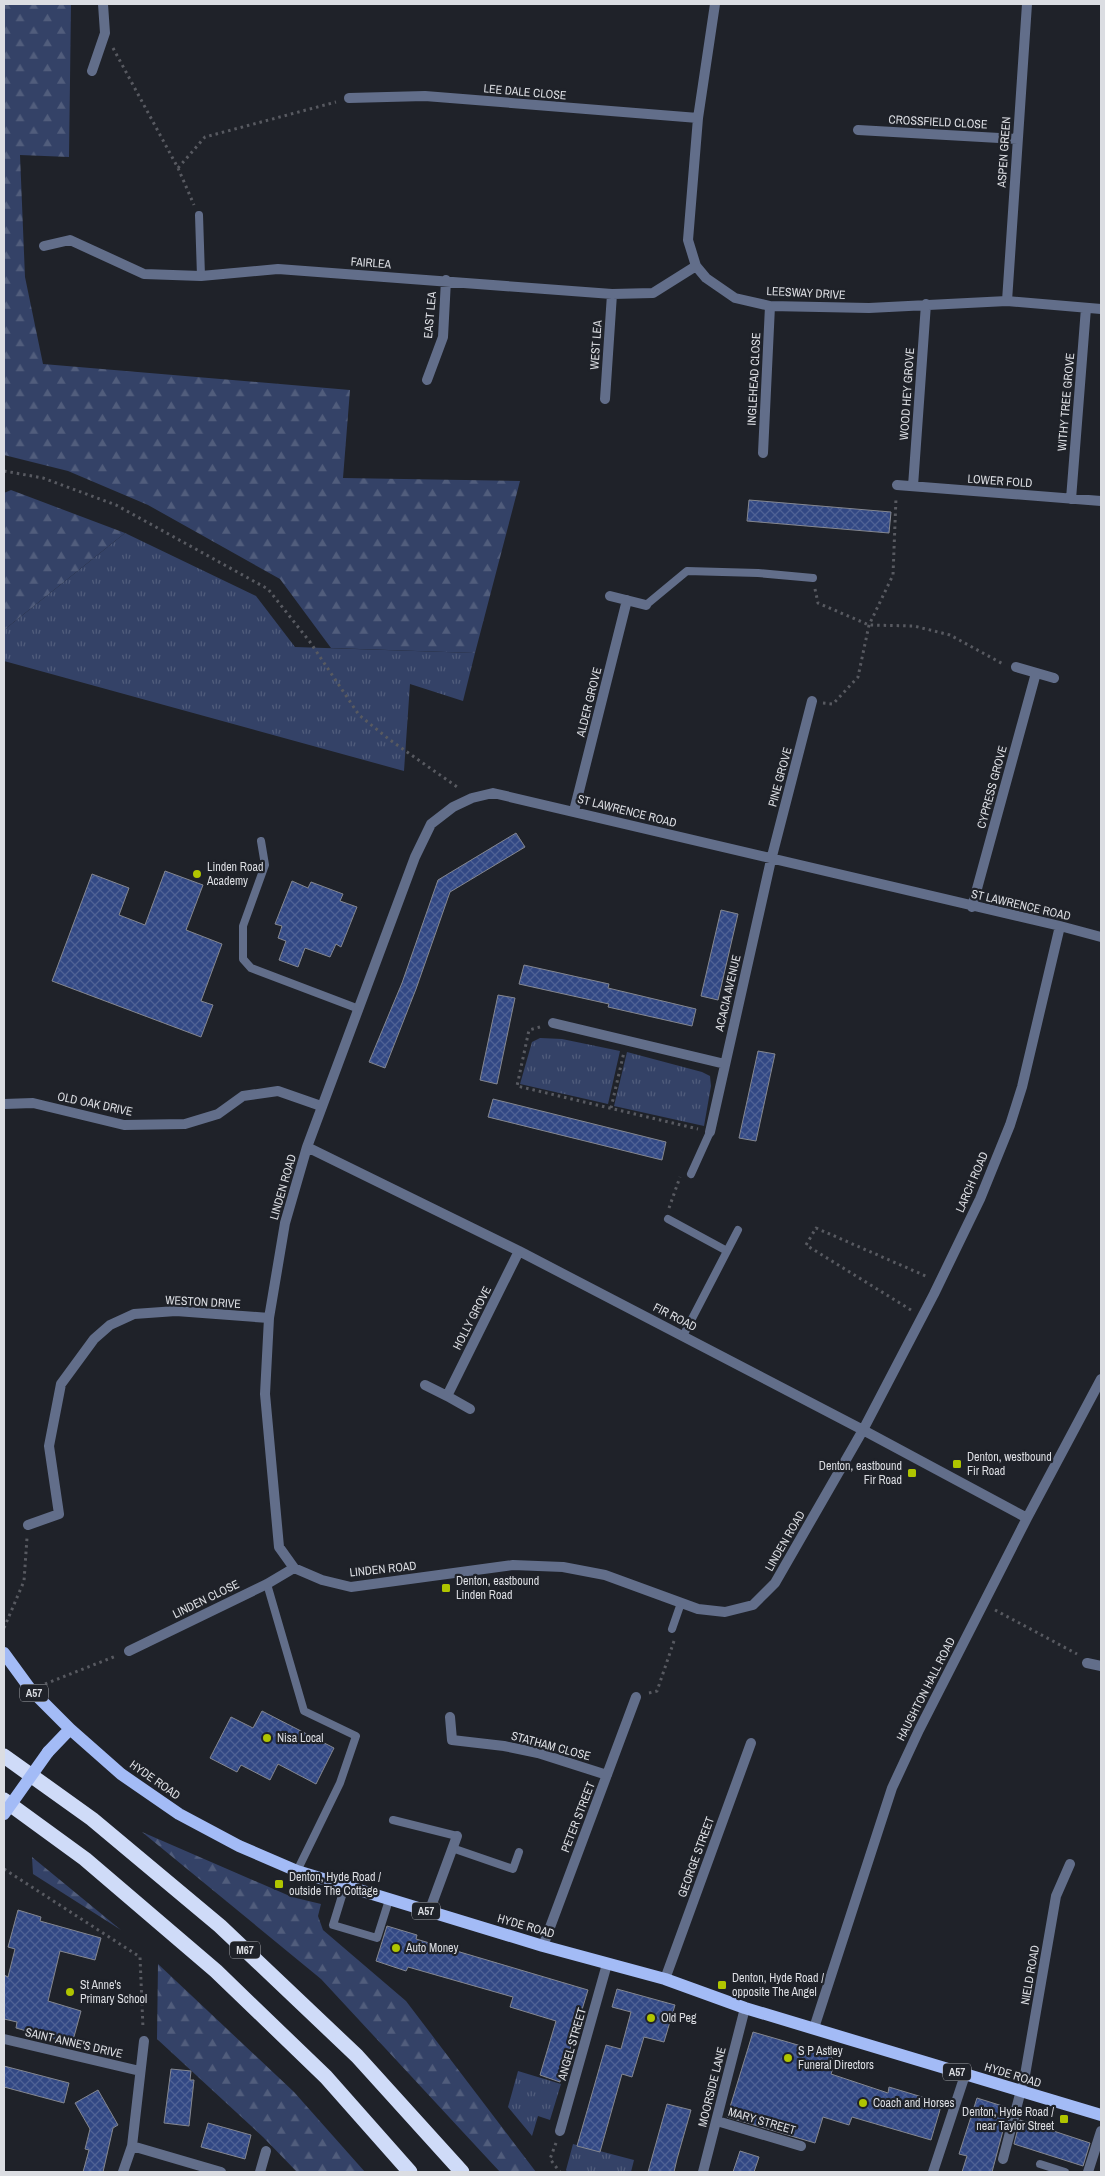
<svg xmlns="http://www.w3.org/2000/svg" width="1105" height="2176" font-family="'Archivo Narrow',sans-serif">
  <defs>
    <pattern id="grass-tufts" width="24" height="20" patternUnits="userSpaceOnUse" patternTransform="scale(1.25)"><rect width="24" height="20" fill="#344267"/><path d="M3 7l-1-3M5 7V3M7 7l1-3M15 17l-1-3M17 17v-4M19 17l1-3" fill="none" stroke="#515d7c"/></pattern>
    <pattern id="forest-firs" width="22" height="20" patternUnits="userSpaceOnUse" patternTransform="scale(1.25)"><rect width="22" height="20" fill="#344267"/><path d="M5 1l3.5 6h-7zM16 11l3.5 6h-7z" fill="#515d7c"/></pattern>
    <pattern id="building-cross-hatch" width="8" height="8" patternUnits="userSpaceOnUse" patternTransform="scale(1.25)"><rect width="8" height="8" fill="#324884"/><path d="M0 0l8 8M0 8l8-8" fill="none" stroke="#4f6295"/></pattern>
  </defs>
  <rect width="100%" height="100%" fill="#1f2229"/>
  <path fill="url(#grass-tufts)" d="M125,533L256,596L295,647L475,653L463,701L410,684L404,771L4,661V630Z
    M540,1038L562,1039L620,1051L608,1104L520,1084L532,1042Z
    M627,1052L702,1072L710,1076L711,1086L704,1126L614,1106Z
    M518,2071L561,2084L550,2120L538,2116L532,2136L508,2107Z
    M573,2144L634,2160L631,2172H567L566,2170Z"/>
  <path fill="url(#forest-firs)" d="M4,4H71L69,157L20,155L25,277L43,364L350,390L343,478L520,481L475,653L331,648L280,579L148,505L68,471L4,455Z
    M11,490L125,533L4,630V493Z
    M142,1832L292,1897L321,1904L318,1916L323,1930L406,2001L536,2172H500L321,1979Z
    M32,1857L121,1930L33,1874Z
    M158,1964L294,2092L365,2172H297L263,2137L157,2039Z"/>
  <path fill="url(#building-cross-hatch)" stroke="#848790" d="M749,500L891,512L889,533L747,521Z
    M516,833L525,847L450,892L416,989L385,1068L369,1062L402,983L438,880Z
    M165,871L203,885L186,930L222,944L201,1001L213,1005L201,1037L52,981L92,874L129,888L119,915L145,925Z
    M292,881L308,888L311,882L343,894L340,901L357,907L341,947L336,944L330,957L305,948L298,967L279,960L286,941L278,938L282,926L275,924Z
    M721,910L738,914L718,1000L701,996Z
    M524,965L609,984L608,988L696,1009L692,1026L608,1007L609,1004L519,984Z
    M498,995L515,998L497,1084L480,1080Z
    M758,1051L775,1054L756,1141L739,1138Z
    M493,1099L666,1142L662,1160L488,1117Z
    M262,1711L334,1748L316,1784L278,1764L270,1780L241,1765L237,1772L210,1758L231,1717L253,1728Z
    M18,1910L41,1917L40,1921L101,1938L95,1960L60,1951L48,2001L81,2011L72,2044L16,2028L17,2022L4,2019V1975L8,1977L15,1949L8,1947Z
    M387,1926L417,1935L416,1939L588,1990L560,2082L540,2075L556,2021L510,2007L513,1997L408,1967L406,1971L376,1961Z
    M617,1989L675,2005L664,2042L644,2037L632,2077L622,2074L600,2152L577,2146L606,2045L621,2049L631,2012L612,2007Z
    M753,2032L829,2054L835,2062L831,2074L888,2093L889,2087L942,2103L931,2140L852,2117L849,2125L823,2117L815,2143L727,2117Z
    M4,2066L69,2083L64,2103L4,2087Z
    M171,2069L191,2071L190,2080H194L189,2126L164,2123Z
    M98,2090L118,2125L113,2128L103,2172H83L89,2150L85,2149L90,2129L75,2103Z
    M977,2098L1009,2108L992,2172H962L967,2156L959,2154Z
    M667,2104L691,2110L677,2159L674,2172H648Z
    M1020,2120L1090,2143L1083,2166L1014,2144Z
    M208,2123L251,2135L245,2159L201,2147Z
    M740,2151L759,2157L754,2172H733Z"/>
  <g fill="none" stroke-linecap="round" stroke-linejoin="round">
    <path stroke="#585a61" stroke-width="3" stroke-dasharray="2.5 4" stroke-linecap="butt" d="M113,48L178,168L194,205
      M178,168L205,137L336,102
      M4,471L43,478L116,505L268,589L310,642L359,715L390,740L460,789
      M815,589L818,603L869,625L914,626L950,635L1003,664
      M823,703L833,704L858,677L869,625L893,575L896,498
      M540,1027L529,1030L517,1086L698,1129
      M611,1108L624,1052
      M669,1208L680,1177
      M911,1310L806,1245L816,1228L928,1277
      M995,1610L1077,1654
      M4,1628L24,1581L27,1538
      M45,1684L116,1656
      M649,1693L657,1691L674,1641
      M4,1869L140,1957L143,2028
      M556,2143L550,2159L560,2172"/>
    <path stroke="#626e8a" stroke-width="8" d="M199,215L201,276
      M646,605L687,571L758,573L813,578
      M261,841L265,865L243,926V959L251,968L359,1009
      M691,1174L710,1132
      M668,1219L727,1251
      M683,1336L738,1230
      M267,1584L304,1711L356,1736L340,1783L297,1871
      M672,1629L681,1603
      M393,1820L457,1836
      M452,1848L513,1869L519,1852
      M345,1886L333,1925L377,1938L389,1900
      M1040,2164L1065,2172"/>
    <path stroke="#626e8a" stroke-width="10" d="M715,4L698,118L688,240L696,266L706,278L735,298L770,306L869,308L1007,301L1101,309
      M92,71L105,33L103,4
      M349,98L425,96L698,118
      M858,130L1017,139
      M44,246L70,240L144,274L201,276L278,269L612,294L653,293L696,266
      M1007,301L1027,4
      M427,380L443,337L446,280
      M605,399L612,294
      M763,453L770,306
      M897,485L1101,501
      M913,486L926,304
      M1071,499L1086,308
      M610,596L646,605
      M1016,667L1054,678
      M574,811L627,600
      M972,907L1036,673
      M1060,926L1022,1087L1010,1125L980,1199L934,1294L863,1430L775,1583L753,1605L725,1612L698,1609L605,1575L563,1567L513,1565L351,1587L322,1580L294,1568L279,1547L265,1394L269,1318L285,1223L307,1147L415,857L431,824L453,807L472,798L493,793L1060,926L1101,937
      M553,1023L725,1064
      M4,1104L33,1103L124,1125L185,1124L218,1114L243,1096L278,1091L321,1106
      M710,1132L771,860L812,701
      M307,1147L519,1251L863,1430L1027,1518
      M425,1385L447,1396L519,1251
      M447,1396L470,1409
      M28,1525L59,1514L49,1446L61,1384L94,1339L110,1325L134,1314L176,1311L269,1318
      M129,1651L267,1584L294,1568
      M1087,1663L1101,1666
      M450,1717L452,1740L504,1746L538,1753L607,1775
      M429,1912L457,1836
      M543,1946L636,1697
      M665,1979L751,1743
      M814,2028L892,1788L919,1730L1027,1518L1101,1379
      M4,2039L140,2071
      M717,2121L801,2146
      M560,2131L607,1964
      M132,2146L221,2172
      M1003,2159L1025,2075L1056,1896L1070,1864
      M123,2172L132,2146L144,2041
      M260,2172L266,2151
      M703,2172L745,2008
      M933,2172L965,2075
      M1088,2172L1101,2131"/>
    <path stroke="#a3bbf6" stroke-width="12" d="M4,1653L31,1690L70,1729L121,1774L179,1814L239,1846L297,1871L543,1946L665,1979L745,2008L1101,2115
      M48,1752L70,1729"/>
    <path stroke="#cfdbf8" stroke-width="15" d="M4,1756L92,1819L220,1926L357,2056L462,2172
      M4,1800L85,1859L216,1971L326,2077L410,2172"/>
    <path stroke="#a3bbf6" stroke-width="12" d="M4,1814L48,1752"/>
  </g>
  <g fill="#b0c500" stroke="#1f2229" stroke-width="2">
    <circle cx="197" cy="874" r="5"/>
    <rect x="952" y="1459" width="10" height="10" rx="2.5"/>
    <rect x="907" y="1468" width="10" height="10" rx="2.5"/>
    <rect x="441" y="1583" width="10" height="10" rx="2.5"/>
    <circle cx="267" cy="1738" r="5"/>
    <rect x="274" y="1879" width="10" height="10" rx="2.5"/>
    <circle cx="396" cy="1948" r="5"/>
    <rect x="717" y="1980" width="10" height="10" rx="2.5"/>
    <circle cx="70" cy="1992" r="5"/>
    <circle cx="651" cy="2018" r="5"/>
    <circle cx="788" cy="2058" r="5"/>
    <circle cx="863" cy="2103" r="5"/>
    <rect x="1059" y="2114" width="10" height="10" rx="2.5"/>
  </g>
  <g text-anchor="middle" stroke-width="4.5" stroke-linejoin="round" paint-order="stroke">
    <g fill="#1f2229" stroke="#a3a5aa" stroke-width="1">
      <rect x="20" y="1684.5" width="28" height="17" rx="4"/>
      <rect x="412" y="1902.5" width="28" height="17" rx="4"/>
      <rect x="230" y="1941.5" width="30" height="17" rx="4"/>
      <rect x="943" y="2063.5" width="28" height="17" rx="4"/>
    </g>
    <g font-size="11" font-weight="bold" fill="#dbdde2">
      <text x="34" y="1697">A57</text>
      <text x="426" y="1915">A57</text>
      <text x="245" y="1954">M67</text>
      <text x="957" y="2076">A57</text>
    </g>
    <g font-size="12" fill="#dbdde2" stroke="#1f2229">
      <text transform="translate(525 92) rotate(5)" y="4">LEE DALE CLOSE</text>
      <text transform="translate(938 122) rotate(3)" y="4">CROSSFIELD CLOSE</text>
      <text transform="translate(1004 152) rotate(-86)" y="4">ASPEN GREEN</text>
      <text transform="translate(371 263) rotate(4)" y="4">FAIRLEA</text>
      <text transform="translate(806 293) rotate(3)" y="4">LEESWAY DRIVE</text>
      <text transform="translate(430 315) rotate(-85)" y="4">EAST LEA</text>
      <text transform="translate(596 345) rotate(-86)" y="4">WEST LEA</text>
      <text transform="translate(754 379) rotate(-87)" y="4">INGLEHEAD CLOSE</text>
      <text transform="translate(907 394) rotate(-86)" y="4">WOOD HEY GROVE</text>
      <text transform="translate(1066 402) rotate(-85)" y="4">WITHY TREE GROVE</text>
      <text transform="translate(1000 481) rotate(4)" y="4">LOWER FOLD</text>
      <text transform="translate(589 702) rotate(-76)" y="4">ALDER GROVE</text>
      <text transform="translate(780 777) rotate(-75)" y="4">PINE GROVE</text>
      <text transform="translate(992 787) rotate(-75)" y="4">CYPRESS GROVE</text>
      <text transform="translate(627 811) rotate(14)" y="4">ST LAWRENCE ROAD</text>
      <text transform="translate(1021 905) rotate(13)" y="4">ST LAWRENCE ROAD</text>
      <text transform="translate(728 993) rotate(-77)" y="4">ACACIA AVENUE</text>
      <text transform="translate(95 1104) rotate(12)" y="4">OLD OAK DRIVE</text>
      <text transform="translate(972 1182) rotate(-67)" y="4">LARCH ROAD</text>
      <text transform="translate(283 1187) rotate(-74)" y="4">LINDEN ROAD</text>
      <text transform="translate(203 1302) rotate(3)" y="4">WESTON DRIVE</text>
      <text transform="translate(675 1317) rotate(27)" y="4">FIR ROAD</text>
      <text transform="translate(472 1318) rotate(-63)" y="4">HOLLY GROVE</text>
      <text transform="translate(785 1541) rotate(-60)" y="4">LINDEN ROAD</text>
      <text transform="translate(383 1569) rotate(-6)" y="4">LINDEN ROAD</text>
      <text transform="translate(206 1599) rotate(-26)" y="4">LINDEN CLOSE</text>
      <text transform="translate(926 1689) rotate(-63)" y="4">HAUGHTON HALL ROAD</text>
      <text transform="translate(551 1746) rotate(15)" y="4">STATHAM CLOSE</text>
      <text transform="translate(155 1780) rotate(35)" y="4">HYDE ROAD</text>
      <text transform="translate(578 1817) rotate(-69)" y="4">PETER STREET</text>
      <text transform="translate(696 1857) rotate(-70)" y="4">GEORGE STREET</text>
      <text transform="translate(526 1926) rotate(16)" y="4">HYDE ROAD</text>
      <text transform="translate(1030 1975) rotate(-80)" y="4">NIELD ROAD</text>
      <text transform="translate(74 2043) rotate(13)" y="4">SAINT ANNE'S DRIVE</text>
      <text transform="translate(572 2044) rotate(-74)" y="4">ANGEL STREET</text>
      <text transform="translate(1013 2075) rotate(17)" y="4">HYDE ROAD</text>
      <text transform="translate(712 2087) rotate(-76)" y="4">MOORSIDE LANE</text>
      <text transform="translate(762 2121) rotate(16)" y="4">MARY STREET</text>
    </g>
    <g font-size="12" fill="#dbdde2" stroke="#1f2229" text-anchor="start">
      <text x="207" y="871">Linden Road<tspan x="207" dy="14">Academy</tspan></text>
      <text x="967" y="1461">Denton, westbound<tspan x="967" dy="14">Fir Road</tspan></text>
      <text x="902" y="1470" text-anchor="end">Denton, eastbound<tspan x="902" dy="14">Fir Road</tspan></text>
      <text x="456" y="1585">Denton, eastbound<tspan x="456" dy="14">Linden Road</tspan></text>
      <text x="277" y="1742">Nisa Local</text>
      <text x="289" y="1881">Denton, Hyde Road /<tspan x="289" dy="14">outside The Cottage</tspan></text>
      <text x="406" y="1952">Auto Money</text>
      <text x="732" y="1982">Denton, Hyde Road /<tspan x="732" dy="14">opposite The Angel</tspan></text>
      <text x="80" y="1989">St Anne's<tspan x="80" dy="14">Primary School</tspan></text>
      <text x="661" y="2022">Old Peg</text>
      <text x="798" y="2055">S P Astley<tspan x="798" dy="14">Funeral Directors</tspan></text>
      <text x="873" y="2107">Coach and Horses</text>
      <text x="1054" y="2116" text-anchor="end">Denton, Hyde Road /<tspan x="1054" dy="14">near Taylor Street</tspan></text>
    </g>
  </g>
  <rect width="1105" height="2176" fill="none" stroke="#dbdde2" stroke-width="10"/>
</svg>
